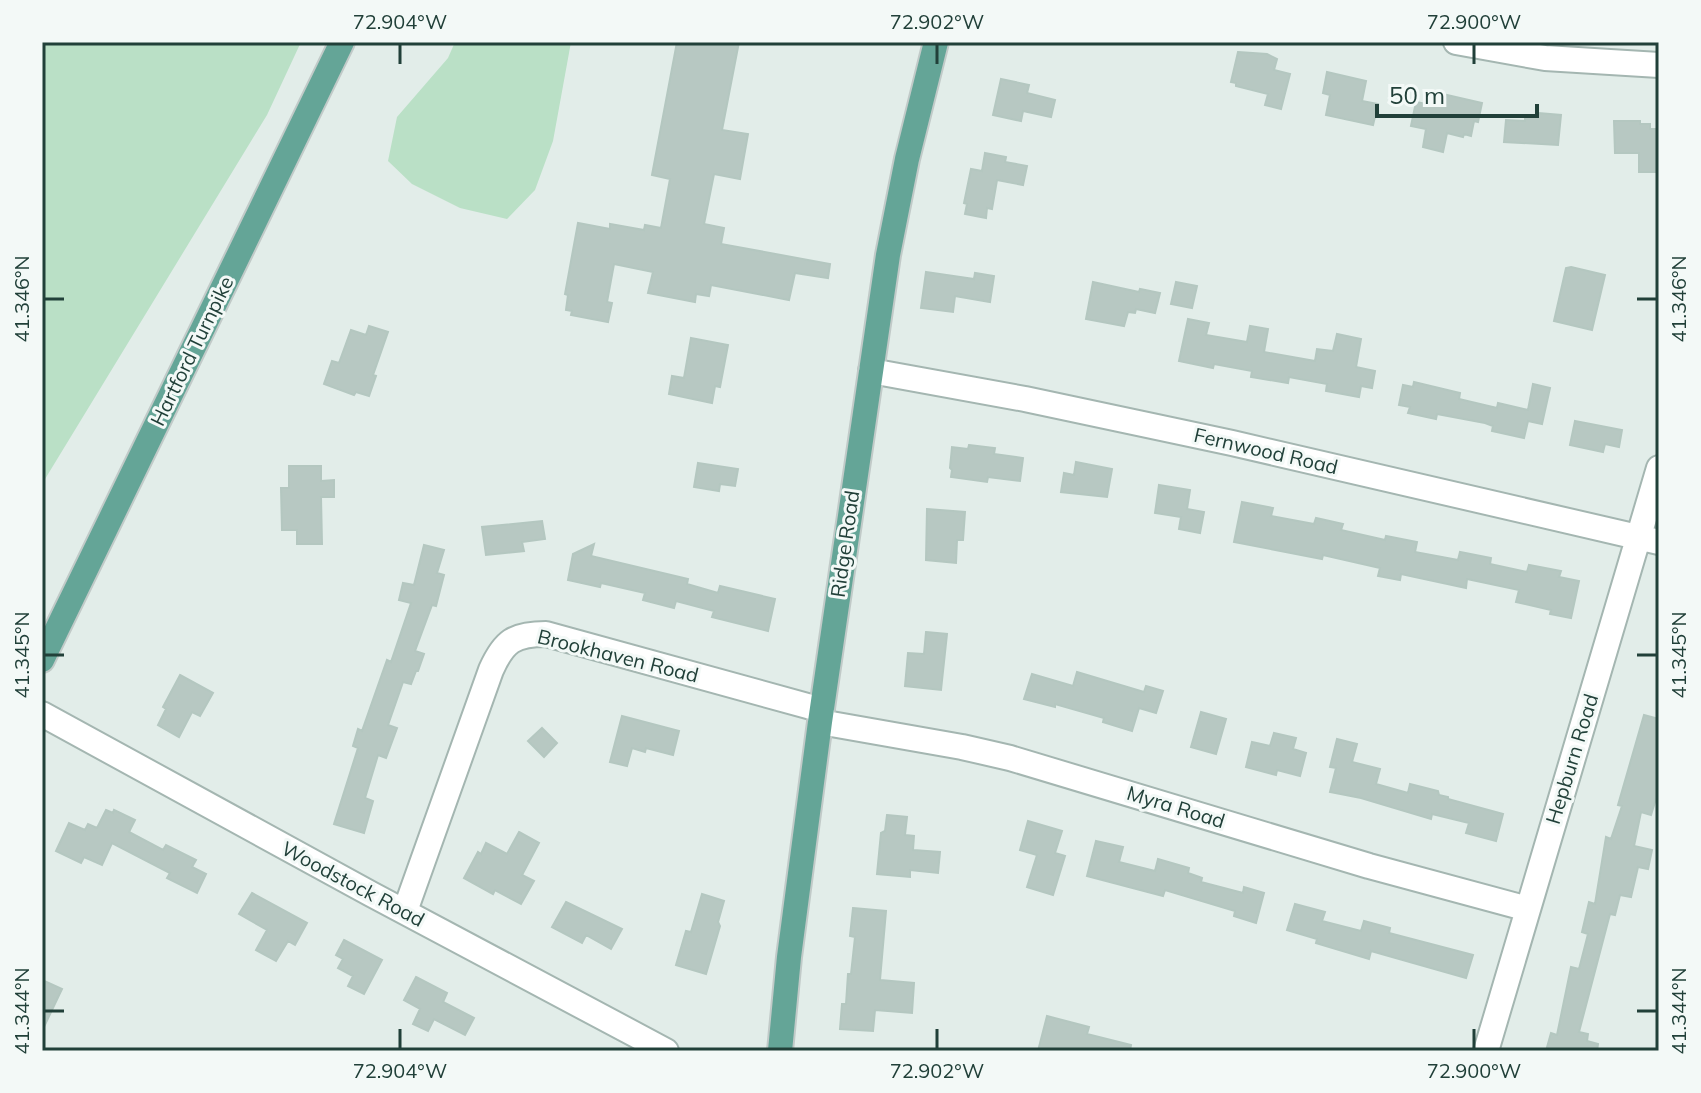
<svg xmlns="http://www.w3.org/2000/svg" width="1701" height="1093" font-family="Mulish,sans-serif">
  <rect width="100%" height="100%" fill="#e2ede9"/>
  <path fill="#bae0c6" d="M42,42H301L267,115L42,484Z
    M455,42H571L553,141L535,190L507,219L460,208L412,184L388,161L397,117L448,58Z"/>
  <path fill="#b7c8c2" stroke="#b4c7c0" stroke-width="2" d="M677,42H739L722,130L748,134L740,179L714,174L704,224L724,228L721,244L830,264L828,278L795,273L789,300L711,285L709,296L696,294L695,302L648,293L653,272L614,264L607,302L612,303L608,322L571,315L572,311L566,310L568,295L565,294L578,223L610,229V224L644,230L645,225L661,228L670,179L652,175Z
    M1238,52L1267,54L1277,59L1274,70L1290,74L1281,109L1265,105L1268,94L1236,86V83L1231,82Z
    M1327,72L1366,81L1362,101L1378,104L1373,125L1326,115L1330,95L1323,93Z
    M1001,79L1029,85L1027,93L1055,100L1051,117L1023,111L1021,121L993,115Z
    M1447,95L1482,103L1478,122L1474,121L1471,136L1464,134L1463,137L1447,133L1443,152L1423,147L1426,129L1411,126L1416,102L1436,106L1438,96L1446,98Z
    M1538,113L1561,115L1558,145L1504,142L1506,120L1525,121V116L1538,117Z
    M1614,121H1640V124H1650V129H1659L1656,172H1639V153H1615Z
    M985,153L1006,157L1005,162L1027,166L1023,185L997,180L992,209L987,208L986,218L965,214L967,204L964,203L971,169L982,171Z
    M1571,267L1605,275L1592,330L1554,321L1566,268Z
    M926,272L974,279L975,273L994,276L990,302L955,296L953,312L921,308Z
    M1093,282L1139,292L1140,289L1160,293L1155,313L1136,309L1135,313L1128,312L1124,326L1086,319Z
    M1176,282L1197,286L1192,308L1171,304Z
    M1188,319L1209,323L1206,335L1247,342L1250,326L1268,329L1264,352L1315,361L1317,349L1333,351L1337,334L1361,339L1356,367L1375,371L1372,388L1361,386L1359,397L1326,391L1327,384L1289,377L1288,383L1251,377L1252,371L1214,364L1213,368L1179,361Z
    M369,326L388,332L373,375L376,376L369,396L356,392L354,395L324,384L332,361L339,363L351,330L366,335Z
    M691,338L728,345L720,387L715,386L712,403L669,394L672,376L684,378Z
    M1414,382L1460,393L1459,399L1497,408L1498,403L1528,410L1533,384L1550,388L1542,424L1528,421L1524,438L1492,431L1493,426L1485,423L1437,414L1436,419L1408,413L1410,407L1399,405L1403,385L1413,387Z
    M1575,421L1622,430L1619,447L1605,444L1603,452L1570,445Z
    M969,445L995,448L994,454L1023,458L1020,481L988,477L987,482L951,477L952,470L950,468L952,447L968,449Z
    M1076,462L1112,469L1107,497L1061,492L1064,473L1074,475Z
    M698,463L738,469L735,486L720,484L719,491L694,487Z
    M289,466H321V481L334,480V497H321L322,544H297V530H282L281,488H289Z
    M1159,485L1190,490L1187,509L1204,512L1200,533L1179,529L1181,517L1155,513Z
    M1242,502L1273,508L1271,516L1314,524L1316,518L1343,524L1341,530L1385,540L1386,536L1417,542L1415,552L1458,560L1460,552L1491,558L1490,564L1527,572L1529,565L1561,571L1559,577L1579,581L1571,618L1550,614L1551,610L1516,602L1519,590L1467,579L1466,588L1401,574L1400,580L1378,576L1380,568L1323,555L1322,559L1234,542Z
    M927,509L965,512L963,540H957L956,563L926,560Z
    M542,521L545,539L522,542L524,551L486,555L482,527Z
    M594,544L591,556L688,579L687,584L718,593L720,586L775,599L768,631L712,617L714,611L676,601L674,608L643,600L645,593L601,583L600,587L568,580L573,554Z
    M424,545L444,550L437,573L444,575L436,606L432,605L415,651L424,654L418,671H416L411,684L403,682L388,725L397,728L386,758L378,755L365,798L373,801L364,833L334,824L358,748L353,746L358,729L362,731L387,660L391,662L411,603L399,600L403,583L414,585Z
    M926,632L947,634L941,690L905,686L908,653L924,654Z
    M1077,672L1144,692L1146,686L1163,691L1156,713L1139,708L1132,731L1103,722L1104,718L1055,704V707L1024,699L1032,674L1073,686Z
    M180,675L213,693L200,716L192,712L179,737L158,725L166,709L163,707Z
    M1201,712L1226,719L1216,754L1191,747Z
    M1644,715L1659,719V789L1651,815L1641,812L1634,846L1652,850L1648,869L1638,867L1631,897L1620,895L1615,915L1610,914L1579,1032L1588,1034L1587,1041L1598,1044L1597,1051H1546L1551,1033L1557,1035L1571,967L1579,969L1588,934L1582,932L1589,902L1595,904L1606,837L1611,839L1622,806L1618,805Z
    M622,716L679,731L673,755L646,748L645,752L632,748L627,766L610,762Z
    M542,728L557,743L544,757L528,741Z
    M1274,733L1296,738L1293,749L1306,753L1300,776L1277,770L1276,775L1246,767L1252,742L1270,746Z
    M1337,739L1357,744L1352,762L1380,769L1376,784L1408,793L1410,784L1438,791L1439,795L1448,797V799L1503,814L1496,841L1466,833L1469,823L1432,814L1431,819L1361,798L1330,792L1336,768L1330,767Z
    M106,810L113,813L114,810L135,820L129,832L163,850L166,845L196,860L192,867L206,874L197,893L167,878L170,873L112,843L102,865L84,857L81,863L56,851L69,823L85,830L88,824L97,828Z
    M887,815L907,817L905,835L914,836L913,850L940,852L938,873L910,870V877L877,874L881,833L885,831Z
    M1028,821L1062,831L1055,853L1065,856L1053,895L1027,887L1037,855L1020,850Z
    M519,832L539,843L522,875L534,881L521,904L495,890L493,894L464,878L478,852L481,854L486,843L507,854Z
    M1096,841L1123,847L1119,862L1155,871L1158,859L1189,868L1188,873L1202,878L1201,882L1243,893L1244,887L1264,893L1256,923L1234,916L1235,911L1165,890L1163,896L1087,876Z
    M252,893L307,923L295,945L288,941L276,961L256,950L267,930L239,914Z
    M702,894L724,901L718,922L720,926L706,974L676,965L686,931L691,932Z
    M566,902L622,929L611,949L586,935L582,943L552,927Z
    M1295,904L1325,912L1322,921L1361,931L1364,921L1390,928L1389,933L1473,955L1466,978L1371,951L1369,959L1316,943L1317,939L1287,930Z
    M853,908L886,911L880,980L914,983L912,1013L875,1010L873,1031L840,1029L842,1004H846L848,974H851L855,937L850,936Z
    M344,940L382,960L364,994L348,986L353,976L338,968L343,959L336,955Z
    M416,977L447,993L443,1002L474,1018L465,1035L434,1019L428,1031L413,1024L420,1009L404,1000Z
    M42,980L62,989L42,1031Z
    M1047,1016L1089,1027L1087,1034L1131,1045L1130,1051H1038Z"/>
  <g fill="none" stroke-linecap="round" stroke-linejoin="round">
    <g stroke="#a4b6b1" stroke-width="28">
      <path id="minor" d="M1456,42L1545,58L1659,65
        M871,371L1025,399L1232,443L1659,542
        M42,714L371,894L666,1051
        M820,722L962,747L1010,758L1369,866L1528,909
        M405,911L491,670C504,641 514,634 546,634L822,710
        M1486,1051L1659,468"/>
    </g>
    <g stroke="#c1cac8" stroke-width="28">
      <path id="major" d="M42,660L342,42
        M780,1051L789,957L820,722L888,255L907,159L936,42"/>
    </g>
    <use href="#minor" stroke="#fff" stroke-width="24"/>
    <use href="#major" stroke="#64a597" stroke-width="24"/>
  </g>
  <path fill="none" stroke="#214039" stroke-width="3" d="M400,44V64M937,44V64M1474,44V64M44,299H64M1637,299H1657M44,655H64M1637,655H1657M44,1011H64M1637,1011H1657M400,1029V1049M937,1029V1049M1474,1029V1049"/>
  <g text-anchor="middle" stroke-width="6" stroke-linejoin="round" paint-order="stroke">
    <g font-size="20" fill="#214039" stroke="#f3f9f7">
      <text transform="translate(192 351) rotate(-64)" y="7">Hartford Turnpike</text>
      <text transform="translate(1266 451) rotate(13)" y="7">Fernwood Road</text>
      <text transform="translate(845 544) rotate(-82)" y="7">Ridge Road</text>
      <text transform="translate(618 656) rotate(14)" y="7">Brookhaven Road</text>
      <text transform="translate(1572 759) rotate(-73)" y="7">Hepburn Road</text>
      <text transform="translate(1176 807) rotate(17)" y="7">Myra Road</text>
      <text transform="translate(353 884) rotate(28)" y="7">Woodstock Road</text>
    </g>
  </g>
  <rect width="1701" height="1093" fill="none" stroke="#f3f9f7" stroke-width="88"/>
  <path d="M1377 104v12h160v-12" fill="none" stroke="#214039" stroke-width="4"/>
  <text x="1389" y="104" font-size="24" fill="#214039" stroke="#f3f9f7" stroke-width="6" paint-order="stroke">50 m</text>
  <rect x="44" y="44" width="1613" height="1005" fill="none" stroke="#214039" stroke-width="3"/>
  <g font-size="20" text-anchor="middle" fill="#214039">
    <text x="400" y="29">72.904°W</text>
    <text x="937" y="29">72.902°W</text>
    <text x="1474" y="29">72.900°W</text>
    <text transform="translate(22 299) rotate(-90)" y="7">41.346°N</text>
    <text transform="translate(1679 299) rotate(-90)" y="7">41.346°N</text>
    <text transform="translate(22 655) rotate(-90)" y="7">41.345°N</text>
    <text transform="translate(1679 655) rotate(-90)" y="7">41.345°N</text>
    <text transform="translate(22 1011) rotate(-90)" y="7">41.344°N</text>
    <text transform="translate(1679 1011) rotate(-90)" y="7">41.344°N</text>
    <text x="400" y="1078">72.904°W</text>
    <text x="937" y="1078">72.902°W</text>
    <text x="1474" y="1078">72.900°W</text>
  </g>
</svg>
